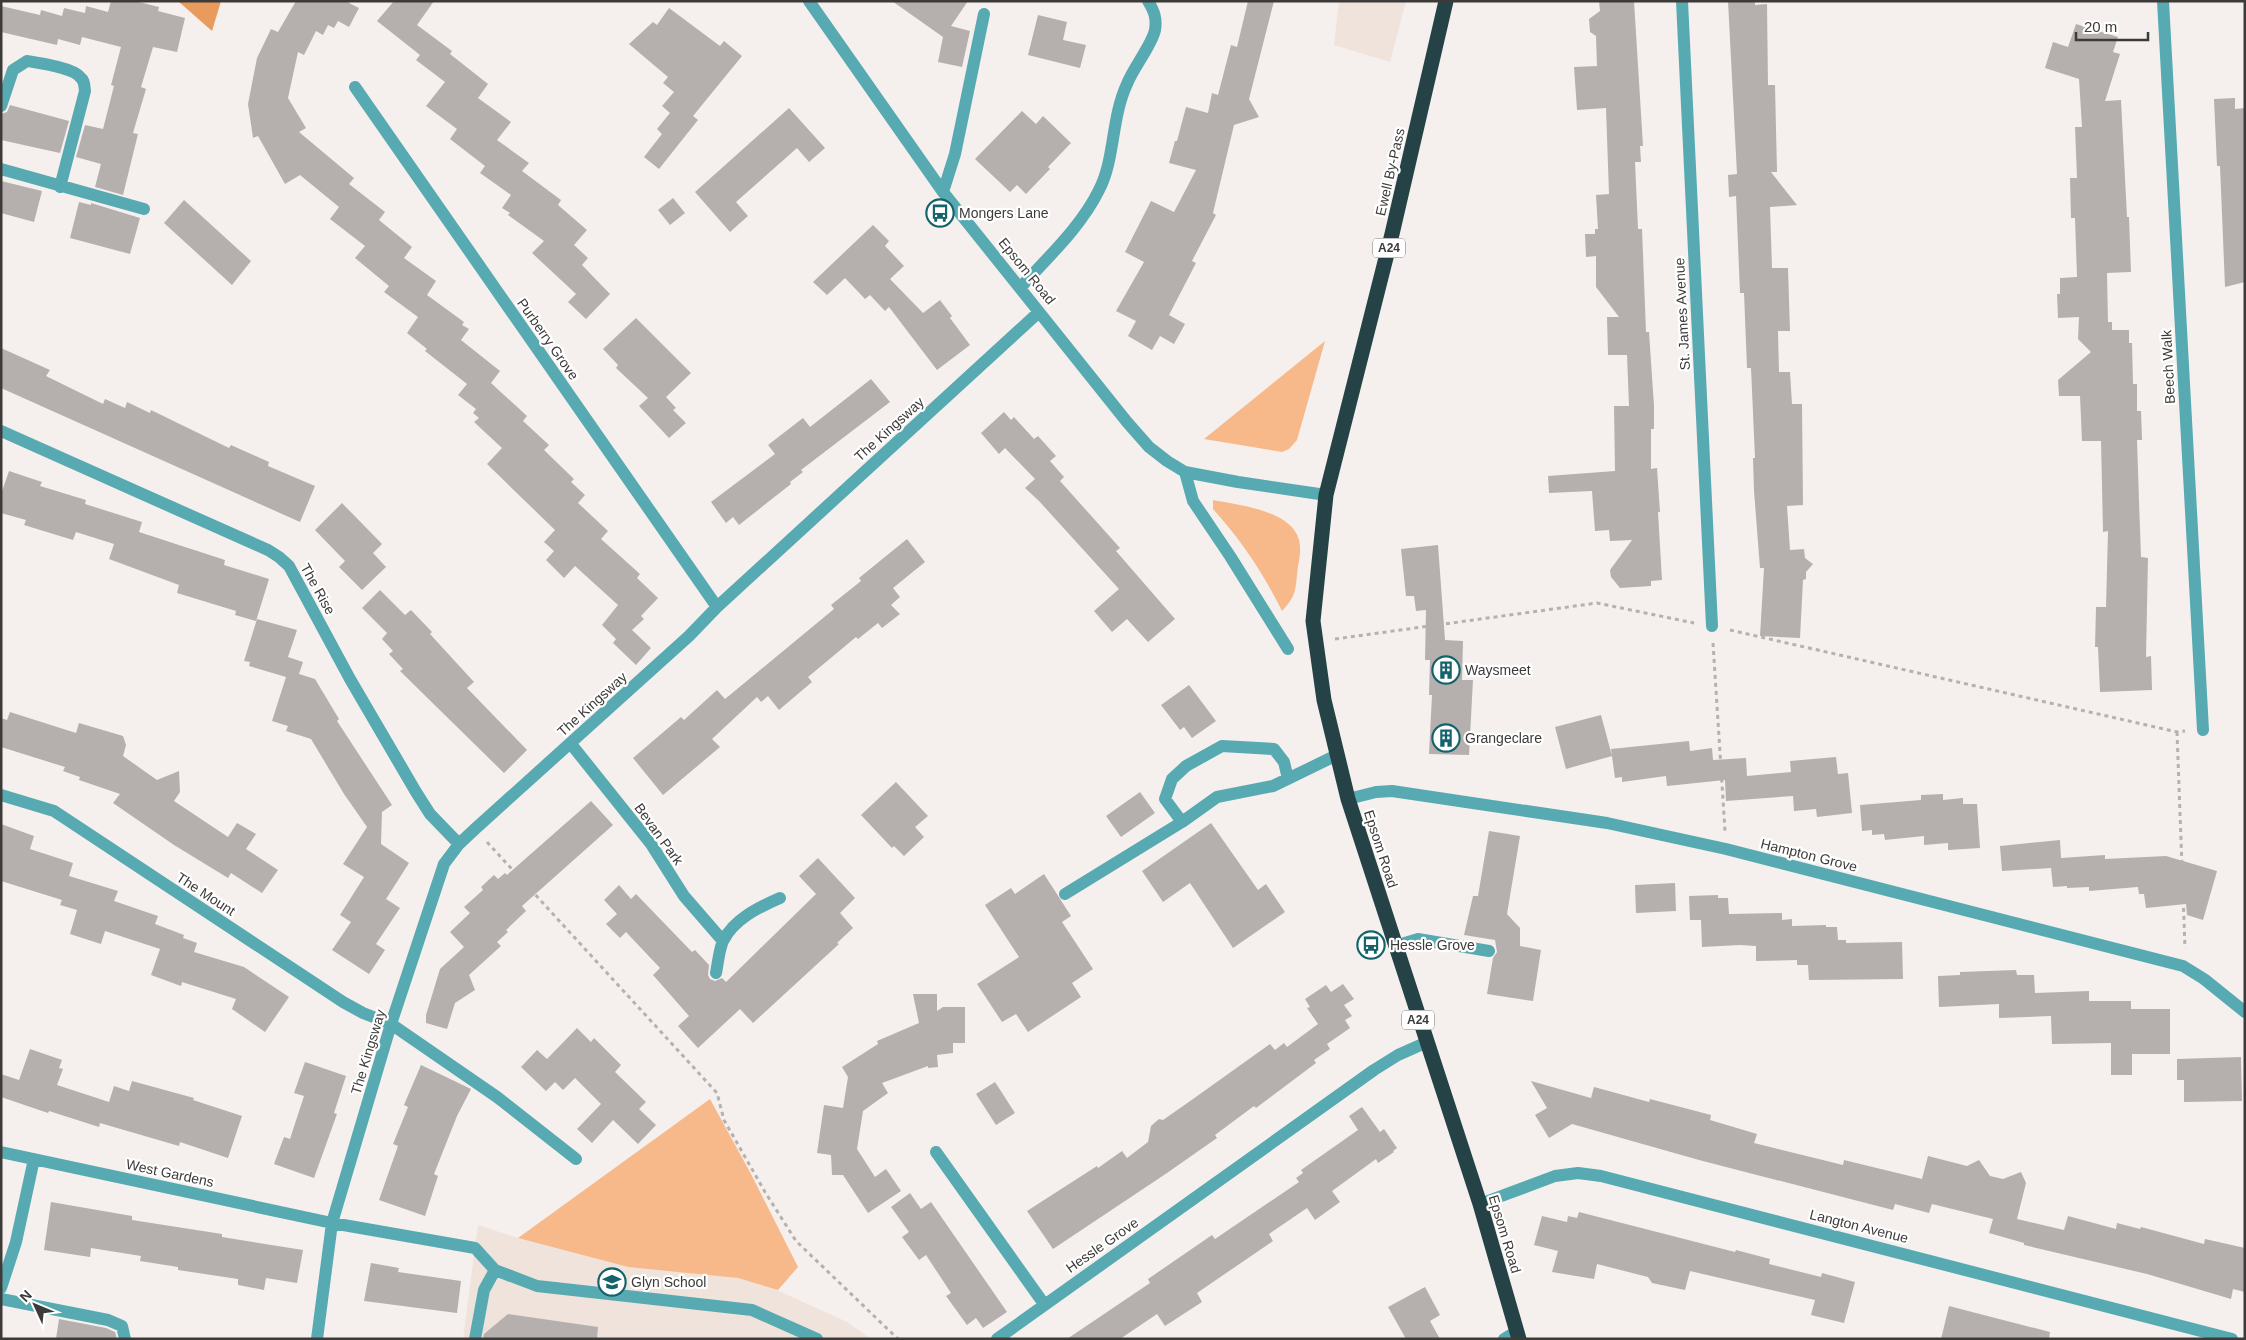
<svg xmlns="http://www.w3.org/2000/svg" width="2246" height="1340" font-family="Arial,sans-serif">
  <rect width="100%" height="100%" fill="#f5f0ed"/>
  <path fill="#efe3db" d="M1339,1H1406L1390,62L1334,45Z
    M478,1225L518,1238L628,1267L692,1272L738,1278L768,1286L847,1322L871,1339H463Z"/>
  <path fill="#f7b98a" d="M1325,341L1297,440L1289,449L1282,452L1204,439Z
    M1213,500C1238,505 1291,510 1299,540C1301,548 1300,558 1298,566C1295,589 1298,594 1282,611C1263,573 1242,541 1213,509Z
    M710,1099L751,1174L798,1267L778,1290L738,1278L628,1267L518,1238Z"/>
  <path fill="#e89b5d" d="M178,1H221L212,31Z"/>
  <path fill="#b5b0ad" d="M111,1H135L159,7L158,11L185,18L177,52L153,47L141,87L146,89L133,133L138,134L123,195L95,187L101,164L76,157L85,125L103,129L114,86L111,85L121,47L82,37L80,45L58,39L57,45L1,32V6L40,15L41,10L62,16L64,8L85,13L86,6L108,12Z
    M296,1H349V3L359,8L349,27L338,21L334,28L328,25L323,35L316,31L304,55L298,52L288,98L306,128L299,132L354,178L349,184L385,212L379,220L412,247L404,258L436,281L427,295L464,322L462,325L469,329L461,340L500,371L491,383L527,416L523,421L549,445L544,450L574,479L571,482L585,495L578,503L608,531L601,539L640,574L637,578L658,598L641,616L644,619L632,630L651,648L636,665L613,643L616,639L602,625L618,605L575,566L564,578L546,560L554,551L544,542L555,530L487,464L502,448L474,422L479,418L473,413L476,409L458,395L467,384L425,351L427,349L407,333L418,317L384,292L389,286L355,258L365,246L330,219L339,207L300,175L285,184L258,136L253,138L248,104L257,58L271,29L278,32Z
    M394,1H434L417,25L452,51L450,54L488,84L478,98L511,122L497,140L529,163L522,171L561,200L558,205L587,230L574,245L588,258L582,265L610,294L586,319L568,302L576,294L532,253L544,241L508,215L510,213L502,208L511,195L480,173L485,166L450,139L457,129L426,106L445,82L416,60L420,55L377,21Z
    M892,1H968L951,26L970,31L962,67L938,62L943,37Z
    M1248,1H1274L1249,99L1259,117L1234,125L1213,213L1216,215L1192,261L1196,263L1169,315L1185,324L1174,344L1160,336L1152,350L1128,336L1136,321L1116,311L1144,262L1125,252L1151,201L1174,212L1196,170L1169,163L1175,141H1177L1186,107L1208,113L1212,93L1218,95L1231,45L1237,47Z
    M1599,1H1634L1643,146H1640L1641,162H1635L1638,229H1642L1646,332H1649L1654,406V429H1651V469L1657,468L1660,512H1658L1662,580L1651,581V586L1620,588L1611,577L1610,570L1632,540L1610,541L1609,530L1595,531L1592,491L1549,493L1548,476L1615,471L1614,406H1629L1627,355H1608L1607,317H1619L1596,287V256L1586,257L1585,234H1595V229H1598L1596,195L1609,194L1606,108L1577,110L1574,67L1597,66L1596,36L1590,32L1589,19L1600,11Z
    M1728,1H1755V5L1767,4L1768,85H1775L1777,172H1771L1797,205L1770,207L1772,268H1788L1790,331H1778L1779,372H1790L1792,404H1802L1803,505L1787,506L1790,550L1804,549L1805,558L1813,564L1806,572V579L1803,580L1800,638L1760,636L1764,568H1760L1754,491L1753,458H1755L1751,368H1747L1744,293H1740L1736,196L1729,197L1728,175L1737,174Z
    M669,8L720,46L724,41L742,56L693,116L698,120L659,169L644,157L662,134L657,129L670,113L662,106L674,92L663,83L668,77L629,44L653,22L657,25Z
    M1038,15L1067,22L1063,40L1086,45L1080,68L1028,55Z
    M2076,24L2118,37L2113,52L2120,54L2105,101L2121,100L2127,217H2129L2131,272L2107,273L2108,322H2112V330H2129V343H2132L2133,384H2137V411H2141L2142,440H2137L2139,501L2141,557L2148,558L2146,657L2151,656L2152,690L2100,692L2098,647H2095L2096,607H2106L2108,531L2103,532L2101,441H2082L2080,396H2059L2058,380L2091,352L2078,339L2079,317L2058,318L2057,294H2060V278L2077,277L2075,218H2071L2070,178H2077L2075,127H2082L2079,79L2045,68L2053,42L2068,47Z
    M2235,98V109L2245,108V282L2225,287L2220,166H2217L2214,99Z
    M10,105L69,121L60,153L1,140V114L7,112Z
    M789,108L825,148L809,162L797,148L736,202L748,216L730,232L695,192Z
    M1022,111L1036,124L1043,116L1071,143L1048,167L1050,169L1026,194L1017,185L1010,192L975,159Z
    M1,181L42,191L34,222L1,213Z
    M673,198L685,213L670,225L658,210Z
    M184,200L251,261L232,285L164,223Z
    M79,202L91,205V203L140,218L130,254L70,238Z
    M873,225L889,241L885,246L904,266L890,279L923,313L940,300L952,316L950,318L970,345L937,370L889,307L885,311L870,295L865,299L845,278L827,295L813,282Z
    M636,318L691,373L666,397L676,408L673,410L686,423L669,438L639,406L648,398L616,368L618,365L603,349Z
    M1,348L50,370L46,376L103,404L105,399L125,408L127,402L150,413L151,410L229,448L231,445L269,462L268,466L315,486L300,522L1,388Z
    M871,379L890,402L801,470L803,472L790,482L791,484L739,525L733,517L726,523L711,502L775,454L768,445L803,418L810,427Z
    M1004,412L1011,420L1014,417L1034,439L1038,436L1056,456L1050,461L1064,477L1060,481L1120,548L1116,551L1175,619L1148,642L1127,619L1112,632L1094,611L1119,589L1039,501L1025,488L1035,479L1005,448L999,454L981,433Z
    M9,471L42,482L40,486L86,500L85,504L142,522L139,532L225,560L224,565L269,579L256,621L235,615L236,611L177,593L179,585L109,559L114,544L76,532L73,540L24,525L26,520L1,513V494Z
    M342,503L382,544L373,553L386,567L362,590L339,567L345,561L315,530Z
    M907,539L925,562L893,588L900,597L891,605L900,614L882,628L878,623L858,639L856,637L808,677L812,682L779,710L768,696L761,702L757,697L712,739L720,747L663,795L633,758L681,717L684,720L717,690L725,699L834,609L831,605L861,581L859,578Z
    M1438,545L1445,640L1463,641L1462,680H1473L1469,755L1429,754L1432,695H1429L1430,660H1425L1426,610L1416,611L1414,596H1406L1401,549Z
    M380,590L405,615L411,610L432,632L430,634L474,682L467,688L527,750L504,773L400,671L403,669L389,654L393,651L382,639L387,633L362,608Z
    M257,619L297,630L288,657L303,662L299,674L315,679L339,719L337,721L392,805L382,812L381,844L409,863L386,899L400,908L376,944L385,950L369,974L332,950L351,922L340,915L364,877L343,864L367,827L344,794L311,739L286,731L288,726L272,721L286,677L249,666L250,662L244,661Z
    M1189,685L1216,721L1192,738L1184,727L1180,730L1161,705Z
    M10,712L76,733L79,723L123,736L126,745L123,756L157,780L179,771L180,792L174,801L228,837L237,823L256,834L246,849L278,870L262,893L231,873L228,878L174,845L113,803L120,794L79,780L80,777L63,771L65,767L1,747V718L7,720Z
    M1601,715L1612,756L1566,769L1555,727Z
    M1689,741L1690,751L1712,748L1713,760L1746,758L1747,776L1791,772L1790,761L1836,757L1838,774L1848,773L1852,813L1817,817L1816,809L1794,811L1793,796L1726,801L1725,780L1667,786L1666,776L1622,782V777L1615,778L1611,749Z
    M896,782L928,816L915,827L924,837L904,856L894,846L892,848L861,815Z
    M1140,792L1155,813L1121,837L1106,816Z
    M1943,794V800L1963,798V804H1977L1980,848L1948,850V843L1924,845V836L1885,840L1884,834L1872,835V830L1862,831L1860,805L1921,800V795Z
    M591,801L613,825L522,906L526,911L506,930L508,932L497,942L501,946L469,975L475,990L455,1003L447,1029L426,1023V1015L440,969L464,947L450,932L470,913L464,907L483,890L481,887L494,875L498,879L505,873L507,875Z
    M1211,823L1258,890L1266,884L1285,912L1233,948L1190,883L1163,902L1142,871Z
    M1,824L34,836L30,849L73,863L69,876L118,891L114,901L158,916L155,924L184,935L183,938L197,943L194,952L244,967L289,997L265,1032L232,1009L236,999L182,982L181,986L151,975L160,949L105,931L101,944L70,934L77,910L60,905L62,900L1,881Z
    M1489,831L1520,836L1507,914L1520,928V946L1541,950L1533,1001L1487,994L1493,958L1497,952L1495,940L1464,935L1473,896H1478Z
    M2060,840L2061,858L2105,855V859L2166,856L2217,871L2203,920L2187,915L2186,904L2146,908L2144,894H2139L2138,887L2089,891V887L2067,888V886L2053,887L2051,868L2002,871L2000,846Z
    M818,858L855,898L840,913L853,928L837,943L839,944L753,1023L740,1009L698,1048L678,1026L689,1016L653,975L660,968L626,932L620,938L606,924L617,914L604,900L619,885L631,899L636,894L692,952L695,950L709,965L708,975L710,979L715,981L722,978L726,982L816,894L799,876Z
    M1044,874L1071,916L1062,922L1093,969L1072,983L1081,997L1028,1032L1016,1014L1002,1022L977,984L1019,957L985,905L1011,888L1015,894Z
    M1675,883L1676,911L1636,913L1635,885Z
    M1718,895V898H1728L1729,914L1782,913V920L1792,919V926L1826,925V927H1837L1838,940H1846V943L1902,942L1903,979L1809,980L1808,965H1797V960L1756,961V946L1740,945L1702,947L1701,920H1690L1689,896Z
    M2016,970L2017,975H2034L2035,993L2089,991V1001H2131V1009H2170V1054H2132V1075H2111V1043L2052,1044L2051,1016L1999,1018V1004L1939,1007L1938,976L1960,975V972Z
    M1343,984L1354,999L1344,1005L1352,1016L1345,1020L1350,1028L1327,1044L1330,1049L1314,1060L1316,1063L1256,1108L1254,1106L1215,1135L1217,1138L1167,1173L1053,1249L1027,1211L1097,1166L1098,1168L1122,1151L1127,1158L1148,1142L1151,1126L1159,1119L1163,1120L1193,1099L1270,1044L1275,1050L1284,1043L1287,1047L1318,1024L1307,1008L1310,1007L1305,999L1326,985L1331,992Z
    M913,994H937V1011L943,1007H965V1043H953V1053L937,1055L938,1067L928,1068V1066L882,1083L888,1093L863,1111L857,1149L875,1177L886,1169L901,1191L868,1213L843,1175H832L831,1155L817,1153L824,1105L843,1108L848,1077L842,1067L878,1044L877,1041L919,1023Z
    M577,1028L591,1042L594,1038L621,1065L615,1072L646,1102L639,1109L656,1125L638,1144L613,1120L592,1143L577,1129L601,1104L575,1078L563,1090L555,1082L546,1091L521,1067L537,1050L547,1059Z
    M30,1049L62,1060L59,1068L63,1069L57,1085L109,1102L114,1086L129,1091L132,1081L194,1098L193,1100L242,1116L228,1158L180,1142L179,1146L100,1123L99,1127L49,1111L48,1113L1,1097V1074L19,1080Z
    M2241,1057L2242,1101L2184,1102V1080H2177V1059Z
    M305,1062L346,1076L334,1113L337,1114L314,1178L274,1164L284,1137L290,1139L304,1096L294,1093Z
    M421,1065L471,1089L457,1116L434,1174L438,1176L425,1216L379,1200L398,1146L393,1144L408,1107L404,1105Z
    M1531,1081L1591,1098L1594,1087L1649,1102L1650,1099L1711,1115L1710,1120L1757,1134L1754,1143L1843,1165L1844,1160L1922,1179L1928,1156L1967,1166L1979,1160L1990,1176L2003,1179L2021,1172L2026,1183L2017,1219L2064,1230L2068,1216L2116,1229L2117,1223L2140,1229L2141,1227L2204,1244L2205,1239L2245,1248V1292L2233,1289L2231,1299L2147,1274L2024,1245V1243L1989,1233L1993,1219L1932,1204L1929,1213L1895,1204L1893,1210L1699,1160L1572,1124L1549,1138L1535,1115L1547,1108Z
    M995,1082L1015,1113L996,1125L976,1094Z
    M1362,1107L1380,1132L1384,1129L1397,1148L1393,1151L1394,1152L1378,1163L1376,1159L1332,1191L1340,1202L1315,1220L1307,1208L1269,1234L1273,1241L1197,1293L1202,1302L1165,1326L1157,1314L1120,1339H1067L1150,1283L1148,1279L1212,1235L1215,1239L1299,1182L1296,1178L1303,1173L1301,1170L1358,1130L1349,1116Z
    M910,1193L921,1209L931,1202L1007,1312L983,1328L976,1318L967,1325L946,1296L951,1293L926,1255L919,1260L902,1237L909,1232L891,1207Z
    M51,1202L132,1216V1220L222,1234V1237L303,1250L297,1283L266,1278L264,1290L238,1285V1279L178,1270V1267L140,1261L141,1256L91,1248L90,1257L44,1250Z
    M1579,1212L1735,1252L1736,1250L1770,1259L1769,1264L1821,1277L1822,1273L1855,1282L1844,1323L1811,1315L1815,1300L1690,1271L1685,1290L1652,1283L1648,1277L1597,1264L1594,1279L1552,1272L1558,1251L1534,1245L1542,1216L1567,1222L1568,1216L1577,1218Z
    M371,1263L399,1268L398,1272L461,1281L457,1313L364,1301Z
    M1425,1287L1440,1315L1430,1321L1440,1339H1406L1388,1307Z
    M1949,1306L2050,1332L2049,1339H1941Z
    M508,1314L598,1327L597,1339H483L484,1334Z
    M59,1319L106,1328L115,1332L117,1339H56Z"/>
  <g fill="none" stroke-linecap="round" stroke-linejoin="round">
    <path stroke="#b5b1af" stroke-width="3" stroke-dasharray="4 4" stroke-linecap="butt" d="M1730,630L2177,732L2185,731
      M1335,639L1597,603L1694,623
      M1713,643L1725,831
      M2177,732L2185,948
      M487,842L717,1093L724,1120L765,1192L796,1241L898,1339"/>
    <path stroke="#57aab2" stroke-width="12" d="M809,1L943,192L1127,422L1149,447L1167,461L1185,472L1238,482L1326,495
      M1682,1L1712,626
      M2163,1L2203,730
      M355,87L717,607
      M1,106L13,70L27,61C39,63 73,68 80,77C85,81 84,85 85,91L60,187
      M1,169L144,209
      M943,192L955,154L984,14
      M1020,288C1047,258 1081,227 1099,190C1115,160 1111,118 1127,84C1133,68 1152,45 1155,30C1157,18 1154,11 1148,1
      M1,431L268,550L279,557L289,566L350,679L416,792L430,814L459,844
      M1185,472L1193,501L1230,556L1288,649
      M571,744L651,844L684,896L723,941
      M1,795L54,811L343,1002L363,1013L391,1024L497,1097L576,1159
      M1348,799L1376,792L1392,791L1607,823L1726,849L2183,966L2204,979L2245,1012
      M1182,822L1165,799L1172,779L1186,766L1222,746L1274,749L1284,762L1288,779
      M1065,894L1182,822L1217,797L1273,786L1337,755
      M1395,946L1418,939L1489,951
      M716,973C718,963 719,950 723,941C734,919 759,907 780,898
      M1,1152L332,1223L475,1248L495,1270L537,1286L752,1310L817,1339
      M936,1152L1044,1304
      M1480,1204L1555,1176L1578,1173L1601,1176L2232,1339
      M1,1288L16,1242L34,1159
      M1,1299L108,1320L122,1326L125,1339
      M317,1339L332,1223L391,1024L444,864L459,844L475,829L689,636L717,607L1039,312
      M475,1339L484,1290L495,1270
      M997,1339L1374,1070L1398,1055L1425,1043
      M1504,1339L1517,1331"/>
    <path stroke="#254346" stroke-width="15" d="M1446,1L1392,234L1326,495L1313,621L1324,700L1348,799L1480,1204L1519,1339"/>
  </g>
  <defs>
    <g id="bus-ring" transform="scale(1.4375)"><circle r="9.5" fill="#fff" stroke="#14636a" stroke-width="1.5"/><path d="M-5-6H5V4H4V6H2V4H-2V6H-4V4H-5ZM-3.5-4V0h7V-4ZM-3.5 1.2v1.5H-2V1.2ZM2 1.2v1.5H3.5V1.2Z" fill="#14636a"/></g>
    <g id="building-ring" transform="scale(1.4375)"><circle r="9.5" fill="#fff" stroke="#14636a" stroke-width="1.5"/><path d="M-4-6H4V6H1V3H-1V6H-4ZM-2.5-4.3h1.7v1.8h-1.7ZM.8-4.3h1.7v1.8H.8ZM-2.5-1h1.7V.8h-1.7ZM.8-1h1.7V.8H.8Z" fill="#14636a"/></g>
    <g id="school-ring" transform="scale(1.4375)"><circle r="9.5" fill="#fff" stroke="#14636a" stroke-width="1.5"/><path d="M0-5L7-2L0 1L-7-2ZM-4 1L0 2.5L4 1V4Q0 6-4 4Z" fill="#14636a"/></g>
  </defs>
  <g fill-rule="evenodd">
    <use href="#bus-ring" x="940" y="213"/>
    <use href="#building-ring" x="1446" y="670"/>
    <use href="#building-ring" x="1446" y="738"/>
    <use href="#bus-ring" x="1371" y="945"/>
    <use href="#school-ring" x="612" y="1282"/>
  </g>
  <g text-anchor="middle" stroke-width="4.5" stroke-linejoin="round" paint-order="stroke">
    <g fill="#fff" stroke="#777675" stroke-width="1">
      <rect x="1373" y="238.5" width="32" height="19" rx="4"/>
      <rect x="1402" y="1010.5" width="32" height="19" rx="4"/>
    </g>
    <g font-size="12" font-weight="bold" fill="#3d3b3a">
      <text x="1389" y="252">A24</text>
      <text x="1418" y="1024">A24</text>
    </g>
    <g font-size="14" fill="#3d3b3a" stroke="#fff">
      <text transform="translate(1390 172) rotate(-77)" y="5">Ewell By-Pass</text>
      <text transform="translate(1027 271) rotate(51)" y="5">Epsom Road</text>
      <text transform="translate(1682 314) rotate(-93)" y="5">St. James Avenue</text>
      <text transform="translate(548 339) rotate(55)" y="5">Purberry Grove</text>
      <text transform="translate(2168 367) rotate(-93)" y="5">Beech Walk</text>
      <text transform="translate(889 429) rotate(-42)" y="5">The Kingsway</text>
      <text transform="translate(318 589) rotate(61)" y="5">The Rise</text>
      <text transform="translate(592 704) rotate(-42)" y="5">The Kingsway</text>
      <text transform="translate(659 834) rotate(54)" y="5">Bevan Park</text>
      <text transform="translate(1381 849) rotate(72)" y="5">Epsom Road</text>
      <text transform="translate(1809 855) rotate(14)" y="5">Hampton Grove</text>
      <text transform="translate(206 894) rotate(33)" y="5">The Mount</text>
      <text transform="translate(368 1052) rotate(-73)" y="5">The Kingsway</text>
      <text transform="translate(170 1173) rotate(12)" y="5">West Gardens</text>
      <text transform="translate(1859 1226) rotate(14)" y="5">Langton Avenue</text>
      <text transform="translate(1505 1234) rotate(73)" y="5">Epsom Road</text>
      <text transform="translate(1102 1245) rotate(-35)" y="5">Hessle Grove</text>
    </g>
    <g font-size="14" fill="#3d3b3a" stroke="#fff" text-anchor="start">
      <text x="959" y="218">Mongers Lane</text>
      <text x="1465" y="675">Waysmeet</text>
      <text x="1465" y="743">Grangeclare</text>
      <text x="1390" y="950">Hessle Grove</text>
      <text x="631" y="1287">Glyn School</text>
    </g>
  </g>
  <rect width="2246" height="1340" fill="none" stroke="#3d3b3a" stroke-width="5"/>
  <g transform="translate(35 1305) rotate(314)" stroke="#ffffff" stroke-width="4" paint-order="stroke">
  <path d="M0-4L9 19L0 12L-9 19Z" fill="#3d3b3a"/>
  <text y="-8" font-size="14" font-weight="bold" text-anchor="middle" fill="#3d3b3a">N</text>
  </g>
  <path d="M2076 32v8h72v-8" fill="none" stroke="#3d3b3a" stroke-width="2.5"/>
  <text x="2084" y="32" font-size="15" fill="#3d3b3a" stroke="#ffffff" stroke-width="4" paint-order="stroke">20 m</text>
</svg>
